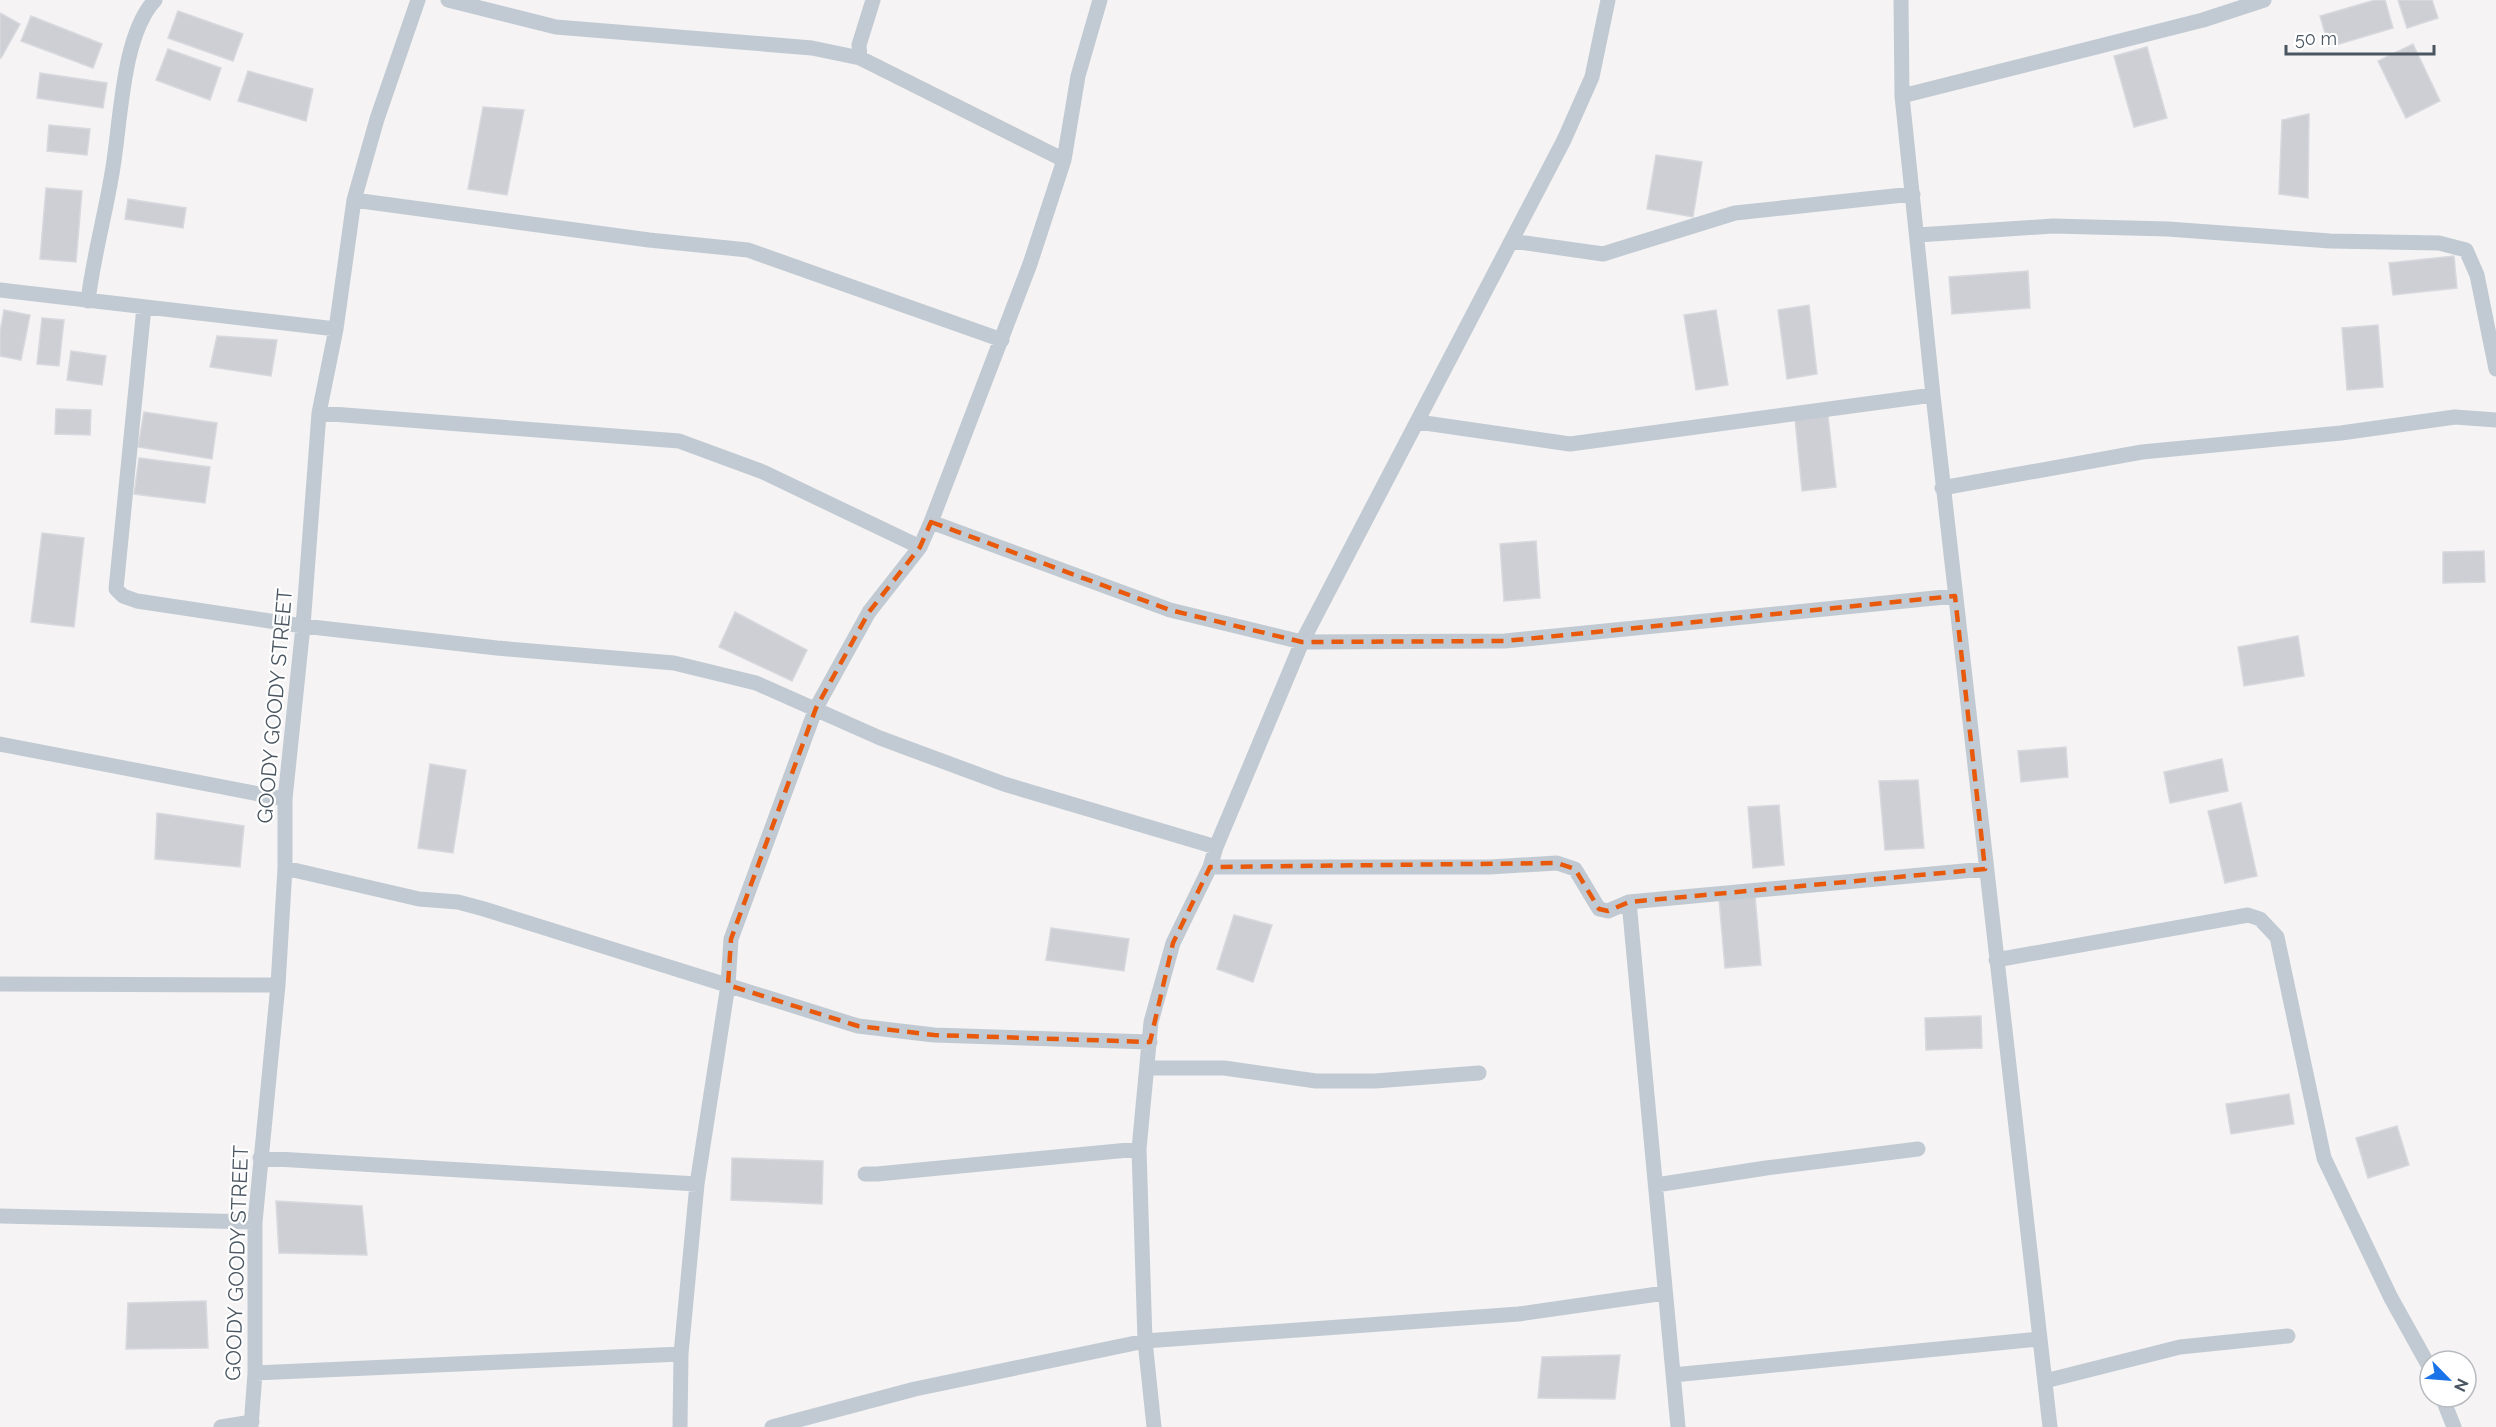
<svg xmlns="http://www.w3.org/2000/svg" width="2496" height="1427" font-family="Raleway,sans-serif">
  <rect width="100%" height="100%" fill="#f5f3f3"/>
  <path fill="#cdcfd5" stroke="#d7d9de" stroke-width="1.5" d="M2375,0H2385L2393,28L2329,47L2320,16Z
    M2398,0H2432L2438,18L2407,28Z
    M178,11L243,34L233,61L168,38Z
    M0,13L20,24L1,58H0Z
    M31,16L102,44L93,68L21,41Z
    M2413,44L2440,101L2406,118L2378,61Z
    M2147,47L2167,118L2134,127L2114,56Z
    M168,49L221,68L210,100L156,80Z
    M248,71L313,89L306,121L238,101Z
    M40,73L107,83L103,108L37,98Z
    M483,107L524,110L507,195L468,189Z
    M2309,114L2308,198L2279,194L2282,120Z
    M49,125L90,129L87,155L47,151Z
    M1656,155L1702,162L1693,217L1647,209Z
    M46,188L82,191L76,262L40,259Z
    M128,199L186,208L183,228L125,219Z
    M2454,256L2457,288L2393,295L2389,263Z
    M2028,271L2030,308L1952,314L1949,277Z
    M1809,305L1817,374L1787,379L1778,310Z
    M4,310L30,315L21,360L0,356V332Z
    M1716,310L1728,385L1696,390L1684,315Z
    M42,318L64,320L59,366L37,364Z
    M2378,325L2383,387L2347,390L2342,328Z
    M217,336L277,340L271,376L210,367Z
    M71,351L106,356L102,385L67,380Z
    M56,409L91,410L90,435L55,434Z
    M144,412L217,423L212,459L138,447Z
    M1828,416L1836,487L1802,491L1795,419Z
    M139,458L210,467L205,503L134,494Z
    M42,533L84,538L74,627L31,622Z
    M1536,541L1540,598L1504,601L1500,544Z
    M2484,551L2485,582L2443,583V552Z
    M735,612L807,650L792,681L719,647Z
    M2298,636L2304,676L2244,686L2238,647Z
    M2066,747L2068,777L2021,782L2018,751Z
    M2222,759L2228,791L2170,803L2164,772Z
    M430,764L466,770L453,853L418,848Z
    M1918,780L1924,848L1885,850L1879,781Z
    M2241,803L2257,876L2225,883L2208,811Z
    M1779,805L1784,865L1753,868L1748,807Z
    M157,813L244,826L240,867L155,859Z
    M1755,896L1761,965L1725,968L1719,899Z
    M1234,915L1272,925L1253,982L1217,969Z
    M1051,928L1129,939L1124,971L1046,960Z
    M1981,1016L1982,1048L1926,1050L1925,1018Z
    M2289,1094L2294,1124L2231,1134L2226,1104Z
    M2397,1126L2409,1165L2368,1178L2356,1138Z
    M732,1158L823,1161L822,1204L731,1200Z
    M276,1201L362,1206L367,1255L279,1253Z
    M206,1301L208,1348L126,1349L128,1303Z
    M1620,1355L1615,1399L1538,1398L1542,1357Z"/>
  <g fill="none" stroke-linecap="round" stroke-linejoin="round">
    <path stroke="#c1cad2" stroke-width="15" d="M448,0L556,27L812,48L860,58L1064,160
      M1901,0L1902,96L1933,395L2050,1427
      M860,58L859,45L873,0
      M1902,96L2203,20L2264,0
      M354,200L649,240L748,250L1002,340
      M1918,235L2053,226L2168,229L2330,241L2439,243L2466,250L2477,275L2496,369
      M1512,241L1603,254L1735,213L1913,194
      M0,290L336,329
      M88,301C93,258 105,216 112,173C121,125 121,36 155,0
      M144,307L116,589L123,596L137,601L303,626L497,648L674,663L756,683L880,738L1004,784L1216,847
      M319,413L679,441L763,472L920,547
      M1418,422L1570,444L1933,395
      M1942,488L2142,452L2341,433L2455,417L2496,420
      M931,522L1170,610L1302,642L1505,641L1955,596
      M0,744L285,799
      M1210,867H1490L1557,863L1575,869L1599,909L1608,911L1629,902L1985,869
      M285,868L419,899L458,902L484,909L858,1026L934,1035L1150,1042
      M1629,902L1678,1427
      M1996,960L2248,915L2260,919L2277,937L2324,1158L2391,1298L2430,1368
      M0,984L278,985
      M1147,1068H1224L1316,1081H1375L1479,1073
      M260,1158L697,1184
      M865,1174H877L1139,1149
      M1656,1185L1766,1168L1918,1149
      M0,1216L255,1222
      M255,1373L681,1354
      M1673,1375L2040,1339
      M2045,1381L2180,1347L2288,1336
      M2442,1397L2454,1427
      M221,1427L252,1422
      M251,1427L255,1373V1222L278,985L285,868V799L303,626L319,413L336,329L354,200L377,119L418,0
      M680,1427L681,1354L697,1184L728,985L731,939L816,708L869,612L920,547L931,522L1030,264L1064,160L1078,76L1100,0
      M772,1427L915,1389L1145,1341L1519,1314L1665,1293
      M1154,1427L1145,1341L1139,1149L1151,1022L1173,943L1210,867L1216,847L1302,642L1564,140L1592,77L1608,0"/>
  </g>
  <path fill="none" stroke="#e8590c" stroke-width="4.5" stroke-dasharray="12 8" stroke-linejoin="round" d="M931,522L1170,610L1302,642L1505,641L1955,596L1985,869L1629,902L1608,911L1599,909L1575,869L1557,863L1210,867L1173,943L1150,1042L934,1035L858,1026L728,985L731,939L816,708L869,612L920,547Z"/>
  <g text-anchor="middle" stroke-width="4.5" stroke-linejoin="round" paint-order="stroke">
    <g font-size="21" fill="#4a5661" stroke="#fff">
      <text transform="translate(275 706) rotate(-85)" y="7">GOODY GOODY STREET</text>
      <text transform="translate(237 1263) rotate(-88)" y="7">GOODY GOODY STREET</text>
    </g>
  </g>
  <g transform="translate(2448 1379) rotate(115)"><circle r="28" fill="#ffffff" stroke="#b7bbc0" stroke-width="1.5"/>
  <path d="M0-4.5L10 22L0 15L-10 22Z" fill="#1a73e8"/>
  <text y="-9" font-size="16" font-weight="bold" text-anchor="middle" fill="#4a5661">N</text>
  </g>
  <path d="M2286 45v9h148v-9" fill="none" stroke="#4a5661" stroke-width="3"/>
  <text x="2295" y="45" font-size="18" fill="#4a5661" stroke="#ffffff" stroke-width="4.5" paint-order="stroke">50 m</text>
</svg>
